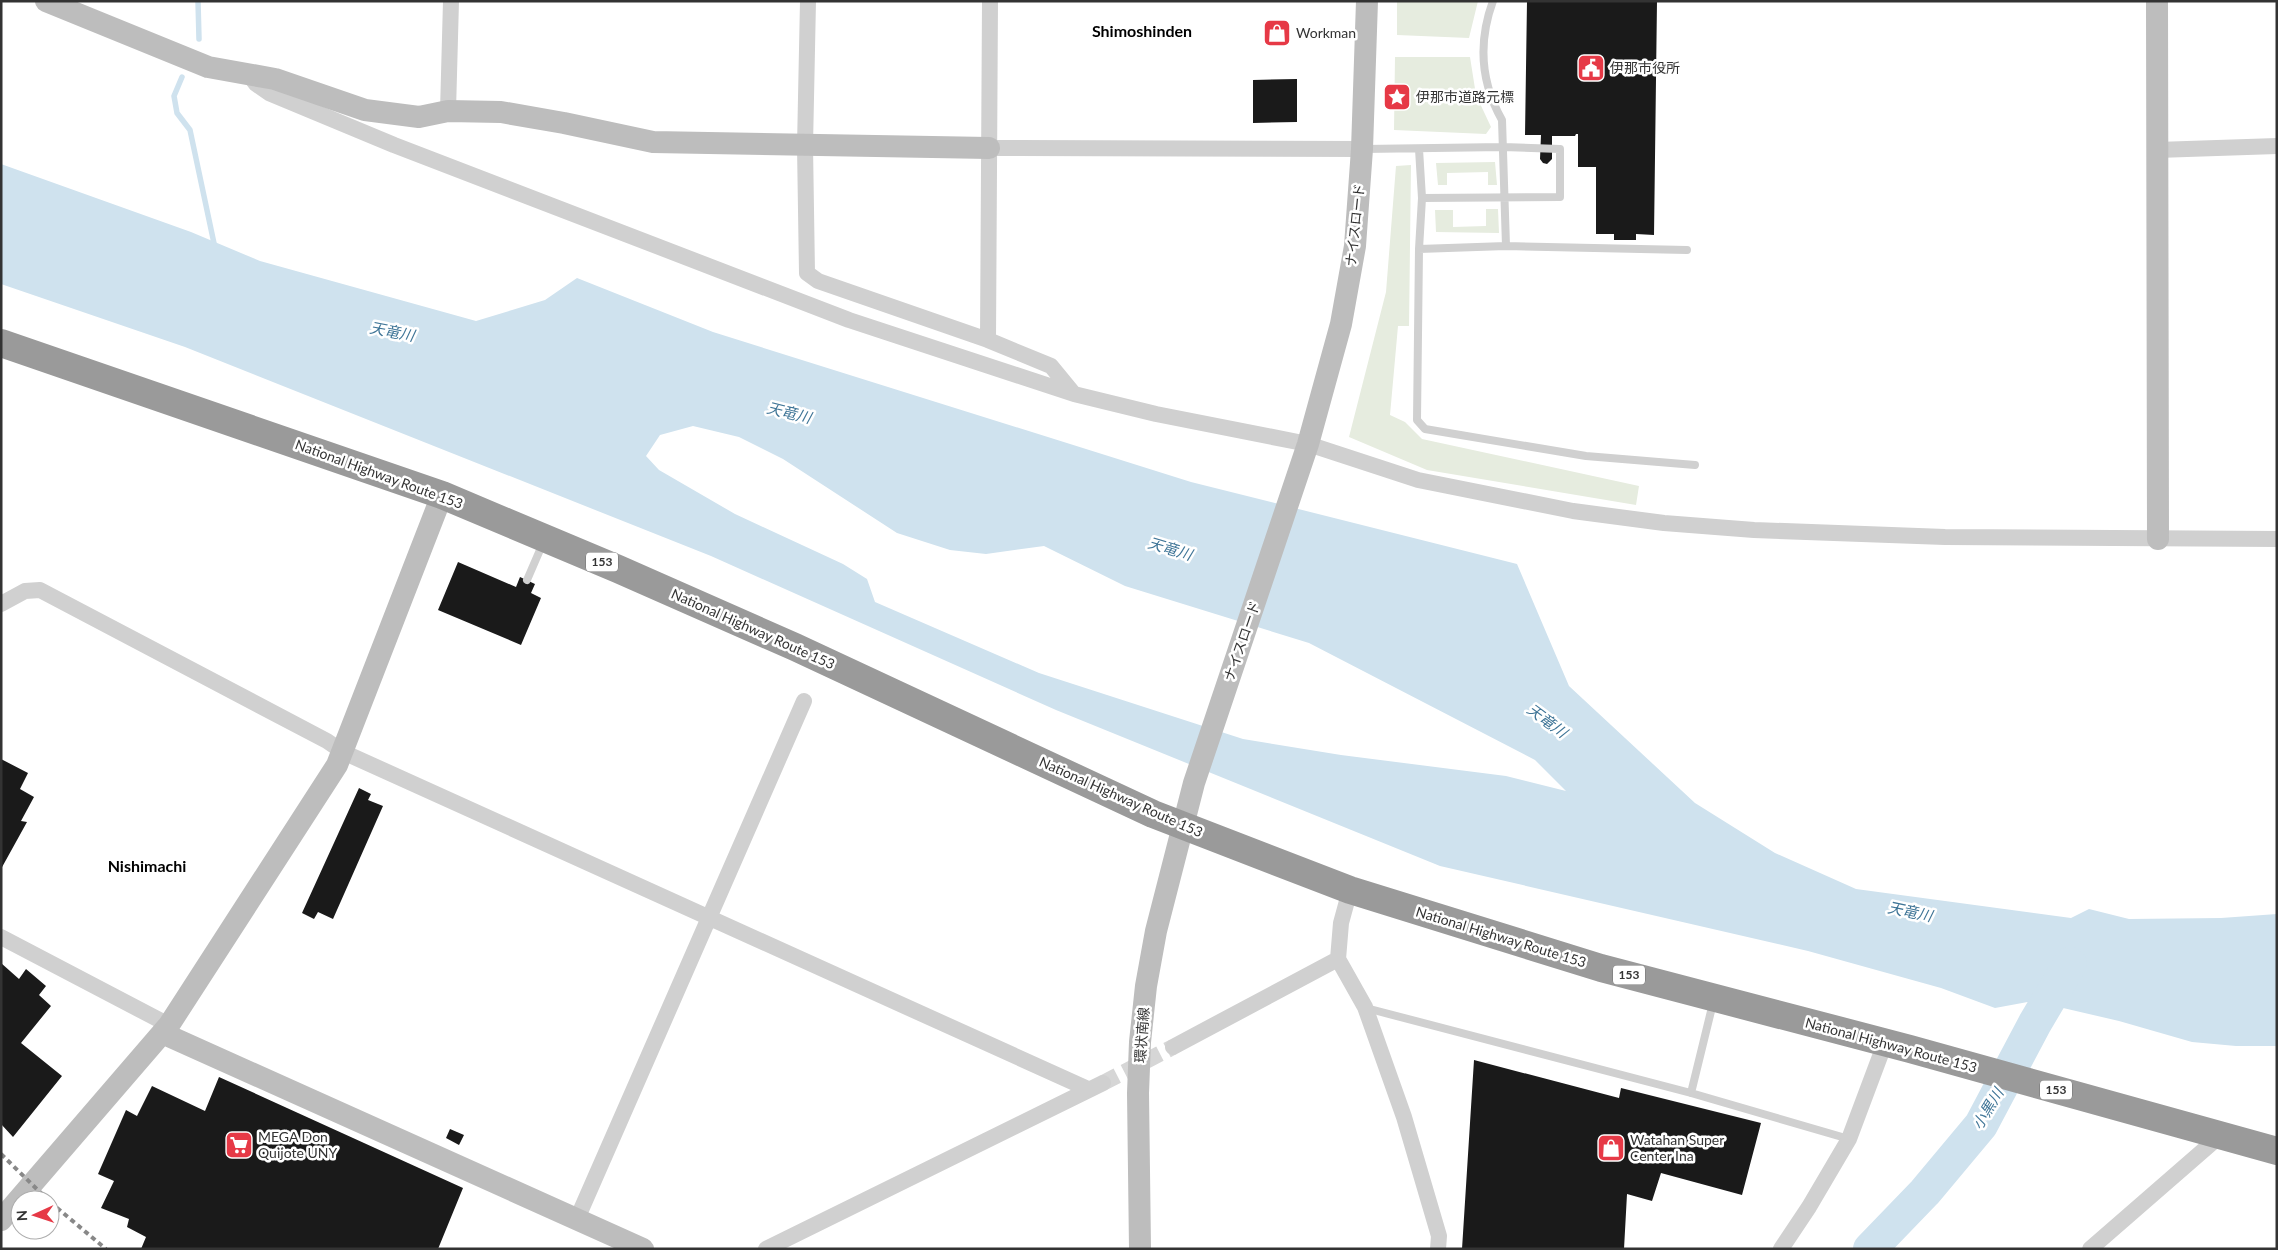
<svg xmlns="http://www.w3.org/2000/svg" width="2278" height="1250" font-family="Lato,'Noto Sans JP',sans-serif">
  <rect width="100%" height="100%" fill="#fff"/>
  <path fill="#e6ecdf" d="M1397,1H1478L1469,38L1397,35Z
    M1395,57H1470L1476,95L1491,127L1486,134L1394,130Z
    M1495,162L1497,185H1488V172L1447,173V185H1438L1436,163Z
    M1411,165L1409,326H1398L1390,415L1405,422L1422,439L1639,486L1636,505L1427,470L1349,437L1386,292L1396,166Z
    M1486,209H1498L1499,233L1436,232L1435,210H1453V227L1486,226Z"/>
  <path fill="#cfe2ee" fill-rule="evenodd" d="M1,164L191,232L260,261L476,321L545,300L577,278L713,332L1191,482L1517,564L1569,686L1695,803L1775,853L1856,889L2071,918L2089,909L2129,919L2221,918L2277,914V1046H2236L2192,1042L2119,1021L2033,1001L1995,1008L1941,988L1808,951L1440,866L1056,710L711,556L185,347L1,284ZM693,426L739,437L783,459L897,533L950,550L986,554L1044,546L1125,586L1309,643L1535,760L1566,791L1506,776L1341,755L1243,739L1039,673L875,602L867,579L843,564L735,514L659,470L646,456L660,435Z"/>
  <g fill="none" stroke-linecap="round" stroke-linejoin="round">
    <path stroke="#cfe2ee" stroke-width="5.5" d="M198,1L199,39
      M182,77L174,96L177,113L190,130L215,248"/>
    <path stroke="#cfe2ee" stroke-width="34" d="M1870,1249L1925,1192L1981,1125L2035,1023L2070,964"/>
  </g>
  <path fill="#1a1a1a" d="M1527,1H1657L1654,235L1636,234V240H1614V234H1596V167H1578V134H1576L1575,136H1552V159L1547,164L1543,163L1540,159L1541,135H1525Z
    M1297,79V122L1253,123V80Z
    M458,562L516,587L520,577L535,584L531,593L541,598L521,645L438,610Z
    M1,759L28,773L20,789L34,797L21,821L27,822L1,869Z
    M359,788L371,794L368,800L383,806L333,919L318,912L314,919L302,913Z
    M1,963L19,979L26,969L46,986L39,995L51,1006L21,1043L62,1076L13,1137L1,1124Z
    M1474,1060L1619,1098L1621,1088L1761,1123L1742,1195L1661,1173L1652,1201L1627,1194L1624,1249H1462Z
    M219,1077L463,1188L438,1249H141L146,1237L127,1227L129,1219L101,1208L114,1181L98,1174L126,1110L137,1116L152,1086L205,1111Z
    M450,1129L464,1135L459,1145L446,1138Z"/>
  <g fill="none" stroke-linecap="round" stroke-linejoin="round">
    <path stroke="#d6d6d6" stroke-width="16" stroke-dasharray="16 8" stroke-linecap="butt" d="M1103,1083L1173,1047"/>
    <path stroke="#d0d0d0" stroke-width="8" d="M1493,1C1478,42 1480,81 1502,120L1506,246
      M1364,149L1503,147L1560,149V197L1422,198
      M1419,149L1422,198L1419,249L1417,420L1425,429L1586,456L1695,465
      M1419,249L1506,246L1687,250
      M527,580L543,543
      M1366,1008L1691,1093L1849,1139
      M1691,1093L1713,1003"/>
    <path stroke="#d0d0d0" stroke-width="16" d="M808,1L805,146L807,273L818,281L988,340
      M990,1L988,340L1051,366L1074,394
      M248,73L256,84L269,93L394,145L849,320L1074,394L1156,414L1308,444L1418,480L1573,511L1664,523L1754,530L1945,537L2277,539
      M448,111L451,1
      M989,148L1362,149
      M2157,150L2277,146
      M1,604L25,591L40,590L327,741L343,752L1088,1089
      M1,937L169,1025
      M1338,959L1365,1007L1404,1117L1439,1236L1438,1249
      M1173,1047L1338,959L1341,923L1350,890
      M577,1219L804,701
      M766,1249L1103,1083
      M1781,1249L1809,1207L1849,1139L1885,1043
      M2090,1249L2221,1135"/>
    <path stroke="#bdbdbd" stroke-width="22" d="M46,1L208,67L275,79L365,110L419,117L448,111L501,112L564,123L653,142L989,148
      M2157,1L2158,539
      M162,1033L643,1249
      M1,1220L169,1025L337,765L442,495
      M1140,1249L1138,1093L1140,1042L1146,986L1156,931L1194,783L1308,444L1341,324L1355,246L1362,149L1367,1"/>
    <path stroke="#9a9a9a" stroke-width="28" d="M1,343L442,495L618,569L795,647L1153,814L1350,890L1601,968L1910,1049L2277,1151"/>
    <path stroke="#888" stroke-width="4" stroke-dasharray="5 4" stroke-linecap="butt" d="M1,1154L48,1200
      M50,1202L106,1249"/>
  </g>
  <defs>
    <g id="shop-square" transform="scale(1.4375)"><rect x="-9" y="-9" width="18" height="18" rx="4" fill="#e63946" stroke="#fff"/><path d="M-5-2.5h2.3a2.7 3.5 0 0 1 5.4 0H5L5.5 6h-11ZM-1.5-2.5h3a1.5 2.3 0 0 0-3 0Z" fill="#fff"/></g>
    <g id="civic-square" transform="scale(1.4375)"><rect x="-9" y="-9" width="18" height="18" rx="4" fill="#e63946" stroke="#fff"/><path d="M-.6-6.5H3V-4.5H.6V-3L4-1V1h2V6H-6V1h2V-1L-.6-3ZM-1.2 2.5V6h2.4V2.5Z" fill="#fff"/></g>
    <g id="sight-square" transform="scale(1.4375)"><rect x="-9" y="-9" width="18" height="18" rx="4" fill="#e63946" stroke="#fff"/><path d="M0-6L1.8-2.2L6-1.7L2.9 1.2L3.7 5.4L0 3.3L-3.7 5.4L-2.9 1.2L-6-1.7L-1.8-2.2Z" fill="#fff"/></g>
    <g id="supermarket-square" transform="scale(1.4375)"><rect x="-9" y="-9" width="18" height="18" rx="4" fill="#e63946" stroke="#fff"/><path d="M-6-5.5h2.5l.6 2H6L4.5 2H-2.5L-4.4-4H-6ZM-1.5 3.2a1.3 1.3 0 1 0 .1 0ZM3 3.2a1.3 1.3 0 1 0 .1 0Z" fill="#fff"/></g>
  </defs>
  <g fill-rule="evenodd">
    <use href="#shop-square" x="1277" y="33"/>
    <use href="#civic-square" x="1591" y="68"/>
    <use href="#sight-square" x="1397" y="97"/>
    <use href="#supermarket-square" x="239" y="1145"/>
    <use href="#shop-square" x="1611" y="1148"/>
  </g>
  <g text-anchor="middle" stroke-width="5" stroke-linejoin="round" paint-order="stroke">
    <g fill="#fff" stroke="#707070" stroke-width="1">
      <rect x="586" y="552.5" width="32" height="19" rx="4"/>
      <rect x="1613" y="965.5" width="32" height="19" rx="4"/>
      <rect x="2040" y="1080.5" width="32" height="19" rx="4"/>
    </g>
    <g font-size="12" font-weight="bold" fill="#333">
      <text x="602" y="566">153</text>
      <text x="1629" y="979">153</text>
      <text x="2056" y="1094">153</text>
    </g>
    <g font-size="14" fill="#333" stroke="#fff" text-anchor="start">
      <text x="1296" y="38">Workman</text>
      <text x="1610" y="73">伊那市役所</text>
      <text x="1416" y="102">伊那市道路元標</text>
      <text x="258" y="1142">MEGA Don<tspan x="258" dy="16">Quijote UNY</tspan></text>
      <text x="1630" y="1145">Watahan Super<tspan x="1630" dy="16">Center Ina</tspan></text>
    </g>
    <g font-size="14" fill="#333" stroke="#fff">
      <text transform="translate(1355 225) rotate(-84)" y="5">ナイスロード</text>
      <text transform="translate(379 474) rotate(20)" y="5">National Highway Route 153</text>
      <text transform="translate(753 629) rotate(24)" y="5">National Highway Route 153</text>
      <text transform="translate(1242 641) rotate(-71)" y="5">ナイスロード</text>
      <text transform="translate(1121 797) rotate(24)" y="5">National Highway Route 153</text>
      <text transform="translate(1501 937) rotate(17)" y="5">National Highway Route 153</text>
      <text transform="translate(1142 1035) rotate(-86)" y="5">環状南線</text>
      <text transform="translate(1891 1045) rotate(15)" y="5">National Highway Route 153</text>
    </g>
    <g font-size="15" font-style="italic" fill="#3f7597" stroke="#fff">
      <text transform="translate(392 332) rotate(11)" y="5">天竜川</text>
      <text transform="translate(789 413) rotate(14)" y="5">天竜川</text>
      <text transform="translate(1170 549) rotate(17)" y="5">天竜川</text>
      <text transform="translate(1547 721) rotate(37)" y="5">天竜川</text>
      <text transform="translate(1910 912) rotate(12)" y="5">天竜川</text>
      <text transform="translate(1988 1109) rotate(-59)" y="5">小黒川</text>
    </g>
    <g font-size="16" font-weight="bold" fill="#000" stroke="#fff">
      <text x="1142" y="37">Shimoshinden</text>
      <text x="147" y="872">Nishimachi</text>
    </g>
  </g>
  <rect width="2278" height="1250" fill="none" stroke="#333333" stroke-width="5"/>
  <g transform="translate(35 1215) rotate(267)"><circle r="24" fill="#ffffff" stroke="#adadad"/>
  <path d="M0-4L9 19L0 12L-9 19Z" fill="#e63946"/>
  <text y="-8" font-size="14" font-weight="bold" text-anchor="middle" fill="#333333">N</text>
  </g>
</svg>
